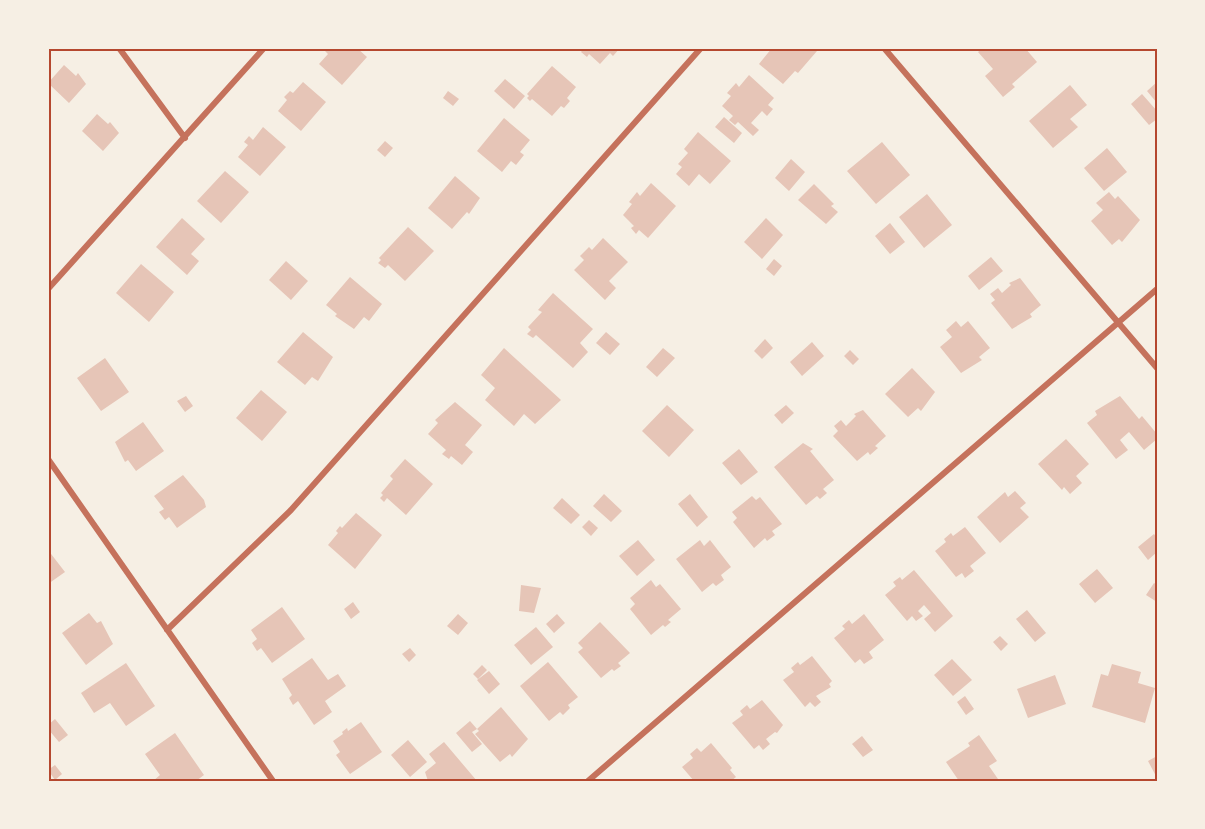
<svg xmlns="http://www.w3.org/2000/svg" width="1205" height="829" font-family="'Roboto Condensed',sans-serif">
  <rect width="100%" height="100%" fill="#f6efe4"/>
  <path fill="#e6c5b7" d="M327,48H357L367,57L342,85L319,64L328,54L325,51Z
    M584,48H620L613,56L610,53L600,64L589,54L587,57L581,52Z
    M772,48H814L817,51L798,73L795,71L783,84L759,64Z
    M983,48H1025L1037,62L1012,84L1015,87L1003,97L985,76L993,69L978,52Z
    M64,65L76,76L78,73L86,84L69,103L48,83Z
    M552,66L576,87L567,98L570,101L564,108L561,106L552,116L532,99L530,101L527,98L529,96L527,94Z
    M749,75L774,98L768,105L773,109L767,116L762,111L751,123L759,130L753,136L738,122L735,125L729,120L733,116L722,106L731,96L727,93L736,83L739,87Z
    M505,79L525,96L514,109L494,91Z
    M303,82L326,102L301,131L278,111L287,100L284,97L290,91L293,93Z
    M1157,82V103L1147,91Z
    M1070,85L1087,105L1070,119L1078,127L1053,148L1029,121Z
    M448,91L459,99L453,106L443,98Z
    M1142,94L1157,111V119L1149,125L1131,104Z
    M97,114L108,124L110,122L119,133L103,151L82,131Z
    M724,117L742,133L734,143L715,127Z
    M504,118L530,140L520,152L524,155L516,165L511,161L502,172L477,151Z
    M263,127L286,147L260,176L238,157L248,145L244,142L249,136L253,140Z
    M698,132L731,161L710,184L699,174L689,186L676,174L682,167L678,164L688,153L684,149Z
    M385,141L393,148L385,157L377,150Z
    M882,142L910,175L876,204L847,171Z
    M1107,148L1127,172L1104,191L1084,168Z
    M791,159L805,172L789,191L775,178Z
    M225,171L249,192L221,223L197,201Z
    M455,176L480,198L469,214L467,212L452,229L428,208Z
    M651,183L676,206L648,238L639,230L636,234L631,228L634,226L623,215L632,204L629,202L637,192L640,196Z
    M814,184L834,204L831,206L838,212L826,224L798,200Z
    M1109,192L1115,199L1118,196L1140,220L1122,242L1119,239L1112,245L1091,221L1103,210L1096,203Z
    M927,194L952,225L924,248L899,217Z
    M182,218L205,239L191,254L199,261L187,275L156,247Z
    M766,218L783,235L762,259L744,242Z
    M890,223L905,242L890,254L875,236Z
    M408,227L434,251L405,281L388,265L385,268L378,263L381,260L379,258Z
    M603,238L628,262L609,281L616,288L605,300L574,270L584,260L580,256L589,247L592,250Z
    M991,257L1003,271L979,290L968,276Z
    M774,259L782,266L774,276L766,269Z
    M286,261L308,281L291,300L269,280Z
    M141,264L174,292L149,322L116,293Z
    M350,277L382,304L369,321L364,317L354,329L335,316L337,314L326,305Z
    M1020,278L1041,305L1030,314L1032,317L1012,329L991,303L995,300L990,294L998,288L1002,293L1011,285L1009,283Z
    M553,293L593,329L580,343L588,352L573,368L536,335L533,338L527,334L531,330L528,327L542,312L538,310Z
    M956,321L961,327L968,321L990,348L979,357L982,360L961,373L940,347L952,337L946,330Z
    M303,332L333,357L318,381L312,377L305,385L277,362Z
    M606,332L620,344L610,355L596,343Z
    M765,339L773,348L762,359L754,351Z
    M812,342L824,356L802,376L790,362Z
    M504,348L561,400L535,424L524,414L514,426L485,400L495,388L481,375Z
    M663,348L675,358L657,377L646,367Z
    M850,350L859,359L853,365L844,356Z
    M105,358L129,392L101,411L77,378Z
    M912,368L935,392L921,411L918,408L908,417L885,394Z
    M261,390L287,412L262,441L236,418Z
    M186,396L193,406L185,412L177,401Z
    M1120,396L1139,419L1142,416L1157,434V439L1144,450L1129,432L1120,440L1128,450L1116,459L1087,423L1097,415L1095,411Z
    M455,402L482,425L465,445L473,452L462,465L451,456L449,459L442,454L446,450L428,434L438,423L435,420Z
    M667,405L694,430L669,457L642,431Z
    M786,405L794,413L782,424L774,415Z
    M863,410L886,436L875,446L878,448L870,455L868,452L857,461L833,436L838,431L834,426L841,420L846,426L856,416L854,414Z
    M143,422L164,451L136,471L128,460L125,462L115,442Z
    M1066,439L1089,464L1076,476L1082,483L1070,494L1064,487L1062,490L1038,464Z
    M803,443L813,449L810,451L834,480L823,489L827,493L820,499L817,496L806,505L774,467Z
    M739,449L758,472L741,485L722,463Z
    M405,459L433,484L406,515L387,498L384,502L380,498L383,495L381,493L393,479L390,476Z
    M183,475L204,500L206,507L177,528L169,517L165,520L159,512L164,509L154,496Z
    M1015,491L1026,503L1020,508L1029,517L1000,543L977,517L1005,492L1008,497Z
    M604,494L622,511L611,522L593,506Z
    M690,494L708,517L697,527L678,504Z
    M752,496L756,500L760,497L782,524L772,531L775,535L767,541L765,538L754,548L733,522L737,518L732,512Z
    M562,498L580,515L571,524L553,508Z
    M356,513L382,535L355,569L328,545L338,533L336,531L340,526L342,528Z
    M589,520L598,528L591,536L582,527Z
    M965,527L986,553L970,566L974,571L965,578L962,573L956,577L935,551L946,542L944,539L951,533L953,536Z
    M1154,534L1157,538V552L1148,560L1138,547Z
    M638,540L655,560L637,576L619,556Z
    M700,540L704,546L710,540L731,567L721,575L724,580L716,586L713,583L702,592L676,559Z
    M48,550L65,572L48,584Z
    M1097,569L1113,588L1095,603L1079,584Z
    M914,570L953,616L935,632L924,619L931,613L924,605L918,611L923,616L916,621L912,616L907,621L885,595L896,586L893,582L900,577L902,580Z
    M651,580L656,587L660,584L681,609L668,620L671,622L665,627L663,625L651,635L630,609L635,604L630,598Z
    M1154,583L1157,585V602L1146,595Z
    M521,585L541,588L534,613L519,611Z
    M353,602L360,612L351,619L344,609Z
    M282,607L305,639L272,663L261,648L257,651L252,643L257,639L251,630Z
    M1027,610L1046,633L1035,642L1016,619Z
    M89,613L97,623L101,621L113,644L86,665L62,633Z
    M458,614L468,623L458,635L447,626Z
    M557,614L565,623L554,633L546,624Z
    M864,614L884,640L869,652L873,658L864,664L860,659L855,663L834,638L845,629L842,626L849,620L852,624Z
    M600,622L630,653L618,663L621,666L614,671L612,669L601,678L578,652L583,648L578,643Z
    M536,627L553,647L531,665L514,645Z
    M1000,636L1008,644L1001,651L993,642Z
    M410,648L416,655L409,662L402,654Z
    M812,656L832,681L829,684L831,687L816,696L821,702L815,707L810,702L805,707L783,680L794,672L791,668L798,662L800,665Z
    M312,658L328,680L338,674L346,686L325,701L332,712L314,725L298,701L293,705L289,698L292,695L282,679Z
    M952,659L972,680L953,696L934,675Z
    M548,662L578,697L568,705L570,708L563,715L560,712L549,721L520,686Z
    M126,663L155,706L126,726L110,703L94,713L81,693Z
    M1112,664L1141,672L1138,683L1155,688L1145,723L1092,707L1101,674L1108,676Z
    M482,665L487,670L478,679L473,674Z
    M489,671L500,684L489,694L477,680Z
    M1055,675L1066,704L1028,718L1017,689Z
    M965,696L974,709L966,715L957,702Z
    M762,700L783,725L777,733L775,732L766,739L770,744L763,750L759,745L754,749L732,723L743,715L740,711L747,705L750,709Z
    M501,707L528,739L512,757L510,754L500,762L475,734L479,731L477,729Z
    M55,719L68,735L59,742L48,729V725Z
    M470,721L477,729L472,732L482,744L472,752L456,733Z
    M361,722L382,752L350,774L336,755L340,752L333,741L343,734L342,732L347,728L348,731Z
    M175,733L204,775L196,781H153L160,775L145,754Z
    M979,735L997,761L989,766L998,779L959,781L946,762L970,746L968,743Z
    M862,736L873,750L863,757L852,744Z
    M408,740L427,762L410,777L391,755Z
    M444,742L477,781H428L425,772L436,763L429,754Z
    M711,743L732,768L730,770L736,777L731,781H694L682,767L693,758L690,754L697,748L701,752Z
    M1157,756V778L1148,761Z
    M55,765L62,774L55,780L48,770Z"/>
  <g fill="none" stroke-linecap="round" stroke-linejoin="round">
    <path stroke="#c5725c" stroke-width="6" d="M119,48L185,138
      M884,48L1157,368
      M48,289L264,48
      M48,459L273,781
      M167,630L291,510L701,48
      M588,781L1157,289"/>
  </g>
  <rect width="1205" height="829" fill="none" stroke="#f6efe4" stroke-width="99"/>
  <rect x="50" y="50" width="1106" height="730" fill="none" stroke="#b5482f" stroke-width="2"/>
</svg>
